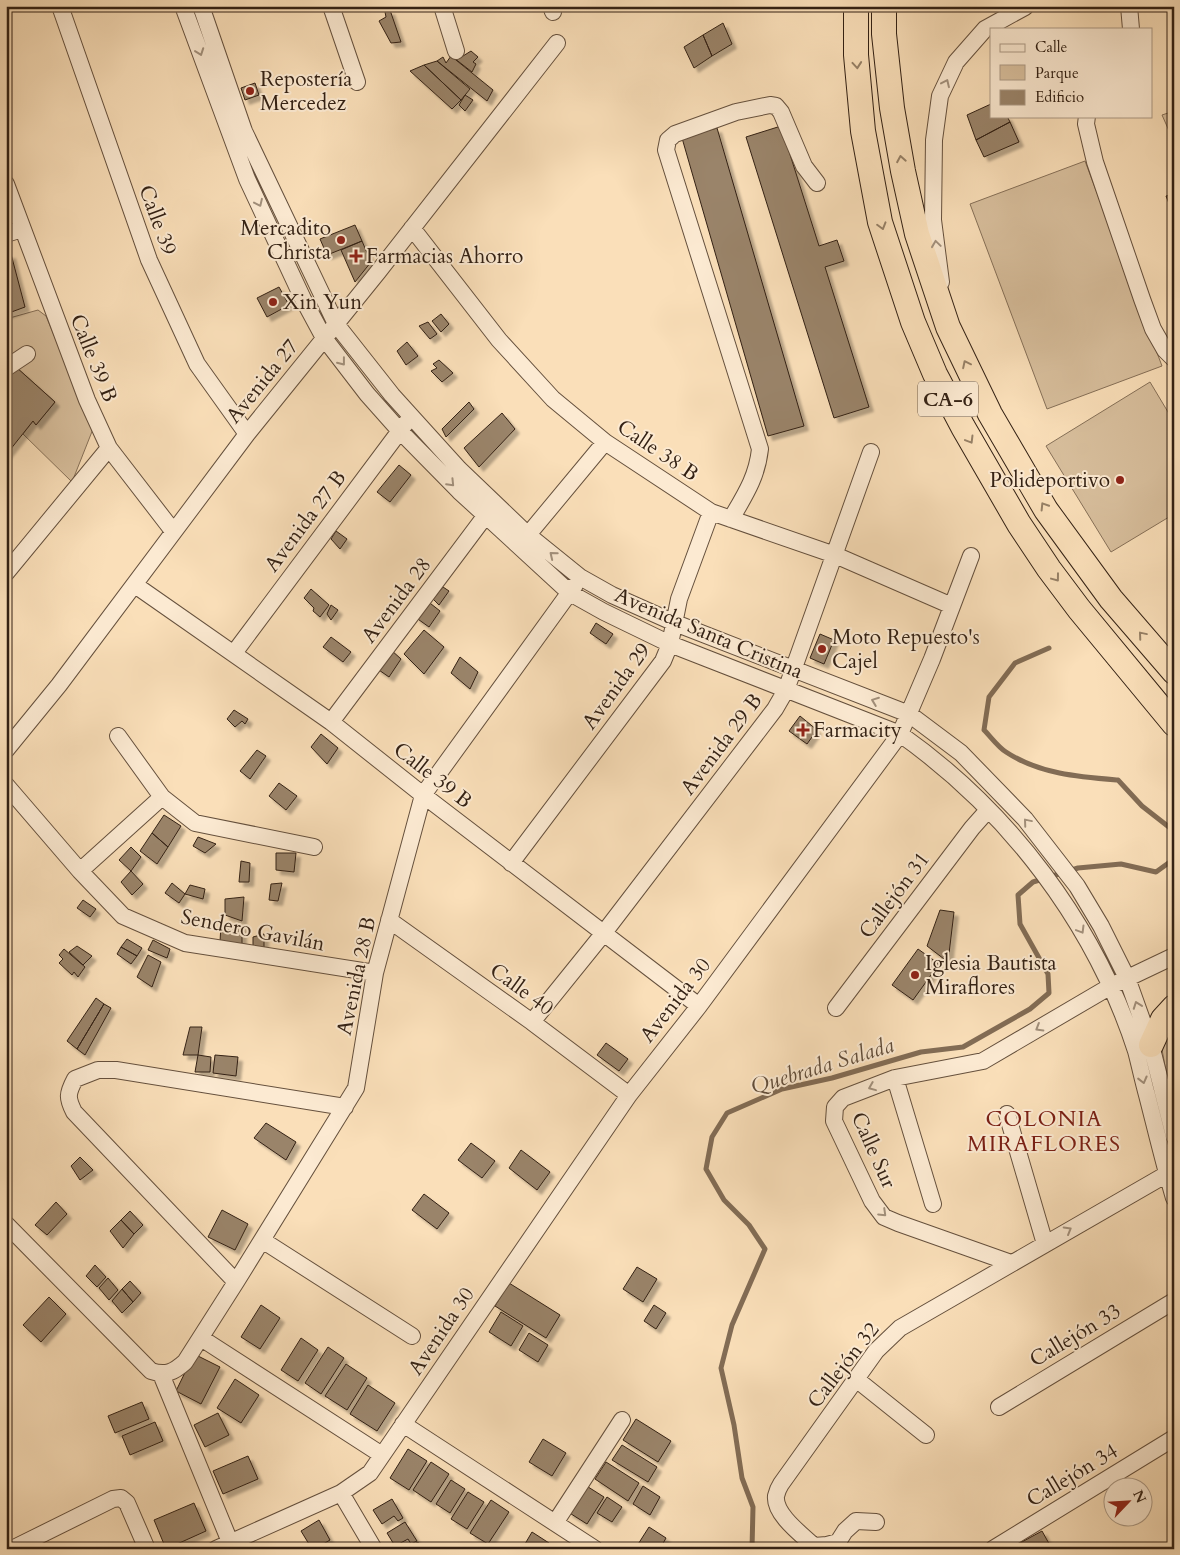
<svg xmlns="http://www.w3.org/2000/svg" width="1180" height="1555" font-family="Cardo,serif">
  <defs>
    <filter id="shadow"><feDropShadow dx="4.5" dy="4.5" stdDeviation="1" flood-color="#0004"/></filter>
  </defs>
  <rect width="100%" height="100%" fill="#fadfb9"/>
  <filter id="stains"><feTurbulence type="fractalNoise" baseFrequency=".004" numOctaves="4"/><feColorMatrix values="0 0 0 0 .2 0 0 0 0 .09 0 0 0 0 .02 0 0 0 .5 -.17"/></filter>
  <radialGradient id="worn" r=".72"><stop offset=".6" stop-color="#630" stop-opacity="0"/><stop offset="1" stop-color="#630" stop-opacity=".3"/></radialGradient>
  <path fill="#d8bf9d" stroke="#867058" d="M1174,111V142L1162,115Z
    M1085,161L1162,366L1047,409L970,204Z
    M38,310L46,316L93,429L72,482L23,434L33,421L36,425L55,402L16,367L6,380V319Z
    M1150,382L1174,422V514L1111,552L1046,446Z
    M1174,1017V1097L1165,1066L1161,1044Z"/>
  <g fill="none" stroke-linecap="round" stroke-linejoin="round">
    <path stroke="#826c55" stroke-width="5" d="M1049,648L1015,663L989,697L984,730C991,737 998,747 1006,752C1039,774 1080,777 1118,780L1142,806L1174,831
      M752,1549L753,1507L742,1478L734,1425L721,1368L732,1325L765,1249L749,1225L724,1200L706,1169L712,1137L727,1113L782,1089L832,1078L921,1052L963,1047L1030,1009L1049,993L1048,974L1020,924L1018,895L1033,882L1078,868L1121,864L1156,872L1174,859"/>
  </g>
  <path fill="#9a846a" stroke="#332114" filter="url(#shadow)" d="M390,10L401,42L391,43L379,21L386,17L385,12Z
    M723,23L732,44L712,56L703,35Z
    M703,35L712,56L694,68L684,47Z
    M471,51L478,57L473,62L476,64L472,72L454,58L458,54L463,56Z
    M451,56L493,90L487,101L437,61L443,57L446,63Z
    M437,61L470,89L461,100L424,65Z
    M424,65L461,100L452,109L410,71Z
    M255,83L259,95L245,100L241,88Z
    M465,95L473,100L465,111L459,105Z
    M991,104V116H1007L1010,122L976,140L967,115Z
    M1010,122L1019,142L984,157L976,140Z
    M781,126L819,246L837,240L844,261L825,267L869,407L834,418L746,137Z
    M717,128L804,426L768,436L682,138Z
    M1174,194V216L1166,196Z
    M355,225L362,241L327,255L320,239Z
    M362,241L371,262L355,282L341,250Z
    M11,254L25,307L6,314V255Z
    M279,287L289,305L267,317L257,298Z
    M441,314L449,324L441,332L432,321Z
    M428,322L437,334L430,339L419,326Z
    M407,342L418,356L406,365L397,351Z
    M439,360L453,373L442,382L431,371L437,368L433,364Z
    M16,367L55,402L36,425L33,421L6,455V380Z
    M469,402L474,409L446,437L442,429Z
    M502,413L515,429L479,467L464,448Z
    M399,465L411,475L390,502L377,492Z
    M336,531L347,539L340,549L331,539Z
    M443,587L449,591L439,605L433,599Z
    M311,589L329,605L320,617L313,611L314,608L304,598Z
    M426,600L440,611L429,627L415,617Z
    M331,605L338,610L331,620L327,614Z
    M596,623L613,634L606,644L590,633Z
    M424,630L444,647L424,674L404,654Z
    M820,634L834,640L824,664L810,658Z
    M331,637L351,652L343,662L323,647Z
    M390,649L401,659L389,677L376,668Z
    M460,657L478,672L470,689L451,673Z
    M234,710L248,719L245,724L242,721L235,727L227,719Z
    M800,716L817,730L807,744L789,731Z
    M321,734L338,748L327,764L311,747Z
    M257,750L266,756L250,779L240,771Z
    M279,783L297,796L286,810L269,796Z
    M164,815L181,826L168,847L152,833Z
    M152,833L168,847L157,864L140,851Z
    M198,837L216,844L205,853L193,846Z
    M131,847L141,857L131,871L119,860Z
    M276,853H296L294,872L276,870Z
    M241,861L250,863L249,882H239Z
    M131,871L143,884L132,895L121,882Z
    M172,883L185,894L179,903L165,893Z
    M282,883L278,901L269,900L271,884Z
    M190,885L205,889L203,899L185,894Z
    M244,897L242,921L225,915V899Z
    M83,900L96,909L90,917L77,908Z
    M940,910L954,912L948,962L927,946Z
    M221,924L242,925V944L220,942Z
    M264,934V948H253V937Z
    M127,939L142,948L137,956L121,947Z
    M153,940L170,949L167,958L148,950Z
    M77,946L92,956L83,965L69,952Z
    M121,947L137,956L131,964L117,954Z
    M64,949L85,967L78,977L74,972L72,975L59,963L63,959L59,955Z
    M918,949L939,964L913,1000L892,985Z
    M148,955L161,962L152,987L137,977Z
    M96,998L104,1004L77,1049L67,1041Z
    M104,1004L111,1008L85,1055L77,1049Z
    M190,1027H202L198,1055H183Z
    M606,1043L628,1059L619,1071L597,1055Z
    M198,1055L211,1057L210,1072H195Z
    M215,1055L238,1057L236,1076L213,1073Z
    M266,1123L296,1142L286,1160L254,1138Z
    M471,1143L495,1161L482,1178L458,1160Z
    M521,1150L550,1172L537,1190L509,1168Z
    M80,1157L93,1170L80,1180L71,1166Z
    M424,1194L449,1213L437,1229L412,1210Z
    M56,1202L67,1214L47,1235L35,1225Z
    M222,1210L248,1224L235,1250L208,1237Z
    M130,1211L143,1225L134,1234L121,1220Z
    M121,1220L134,1234L123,1248L110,1231Z
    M95,1265L106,1277L97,1287L86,1276Z
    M637,1267L657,1279L643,1302L623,1289Z
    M108,1278L118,1290L109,1300L99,1288Z
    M130,1281L141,1293L133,1302L122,1289Z
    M509,1283L560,1315L546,1338L495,1306Z
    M122,1289L133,1302L122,1313L112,1301Z
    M49,1297L66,1314L41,1342L23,1325Z
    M261,1305L280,1318L260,1349L241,1337Z
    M654,1305L666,1313L656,1329L644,1321Z
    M501,1312L523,1326L511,1346L489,1332Z
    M529,1333L548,1345L538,1362L519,1350Z
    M301,1338L318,1350L298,1381L281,1370Z
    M328,1347L344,1358L321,1394L305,1383Z
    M194,1354L220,1367L201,1404L176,1391Z
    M346,1364L367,1378L347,1410L325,1396Z
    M235,1379L259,1395L241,1423L217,1408Z
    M368,1385L395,1403L377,1431L350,1414Z
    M142,1402L149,1419L115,1433L108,1416Z
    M218,1413L229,1435L205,1447L194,1425Z
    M636,1419L671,1441L658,1462L623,1440Z
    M155,1422L163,1441L130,1455L122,1436Z
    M543,1439L566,1453L552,1476L529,1462Z
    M622,1445L657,1467L648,1482L612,1460Z
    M408,1449L427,1461L409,1490L390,1478Z
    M248,1456L258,1479L223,1494L213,1471Z
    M431,1462L449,1474L431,1502L413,1490Z
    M606,1462L639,1483L628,1501L595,1479Z
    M451,1480L465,1489L450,1513L436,1504Z
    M585,1485L604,1497L587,1524L568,1512Z
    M643,1486L660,1497L650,1515L633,1504Z
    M468,1492L484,1502L467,1529L451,1519Z
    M607,1497L622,1507L612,1522L597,1513Z
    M392,1499L403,1518L398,1521L394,1516L382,1524L373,1510Z
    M491,1500L509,1512L488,1544L470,1533Z
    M194,1503L206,1531L166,1549L154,1520Z
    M319,1520L330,1540L315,1549H312L301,1531Z
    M405,1522L417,1541L411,1544L408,1539L395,1546L387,1533Z
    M649,1527L666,1538L660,1549H635Z
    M1042,1531L1052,1549H1024L1020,1543Z
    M532,1532L549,1543L546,1549H522Z
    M418,1542L421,1549H406Z"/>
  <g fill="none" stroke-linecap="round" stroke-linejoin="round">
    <g stroke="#65503d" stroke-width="18">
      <path id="minor" d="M60,6L149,260L197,364L247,434
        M183,6L247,179L303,299L324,338L367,394L399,430L459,491L570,593L604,612L670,644L900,734C1009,811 1095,924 1136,1051C1140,1066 1143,1081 1147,1095C1156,1130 1164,1164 1174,1198
        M201,6L244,131L336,324L392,395L459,469L528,535L580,577L612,595L675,623L909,714L961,753L1025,819L1077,886L1101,926L1127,978L1151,1045L1174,1136
        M331,6L357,82
        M442,6L456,51
        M551,6L553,12
        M1129,6L1131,29
        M1087,116L1086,124L1095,162L1142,299L1153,329L1165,350L1174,359
        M6,184L87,400L109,448L173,531
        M412,228L499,340L553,399L605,442L711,512L835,555L952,606
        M6,234L22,229
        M941,282L933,220L934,140L940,96L956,62L985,29L1025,7
        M6,368L27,354
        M731,519C745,495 757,477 760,449L666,150L668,140L675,134L736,112L770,105L776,106L781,112L804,166L817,183
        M522,542L605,442
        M6,573L109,448
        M135,585L331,722L423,795L699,1006
        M234,653L405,424
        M331,722L492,507
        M118,736L162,797L195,823L314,847
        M6,750L59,685L247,434L378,272L557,43
        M6,785L80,871L123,916L185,943L375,973
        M511,863L663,661L670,644L679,599L711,512
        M80,871L162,797
        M389,920L532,1022L629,1095
        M836,1008L972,828L988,810
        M532,1022L603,934L775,709L786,690L871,452
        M895,1078L933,1204
        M1007,1114L1045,1244
        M6,1224L151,1371C166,1376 174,1372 185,1362L236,1282L356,1088L375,973L423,795L575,585
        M262,1240L412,1336
        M1011,1263L898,1223L884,1217L872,1201L834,1121L835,1107L843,1098L895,1078L983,1061L1111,986L1174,956
        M236,1282L74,1112C67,1098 67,1094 75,1079L98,1070H116L345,1107
        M201,1338L382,1455
        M161,1374L230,1542
        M856,1379L926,1435
        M999,1407L1174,1301
        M403,1424L595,1549
        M341,1493L374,1549
        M876,1522L856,1521L845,1531L838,1542L827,1545L814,1546C801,1534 774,1514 776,1496C777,1492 779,1487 781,1484L876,1351L900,1328L1167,1174
        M555,1523L622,1420
        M12,1549L113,1499L121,1498L127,1503L147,1549
        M216,1549L341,1493L370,1473L629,1095L699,1006L900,734L932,659L971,556
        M993,1549L1174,1438"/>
    </g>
    <g stroke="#332114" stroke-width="26">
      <path id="highway" d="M856,6V55L863,131L880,222L913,322L935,374L963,427L1019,524L1049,569L1079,609L1174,724
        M884,6V34L892,108L903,171L917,234L948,327L990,414L1046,510L1111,599L1174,672
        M1151,1045L1163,1019L1174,1007"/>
    </g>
    <use href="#minor" stroke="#fcead2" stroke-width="16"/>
    <use href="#highway" stroke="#fadfb9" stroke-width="24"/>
  </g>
  <defs><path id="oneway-chevron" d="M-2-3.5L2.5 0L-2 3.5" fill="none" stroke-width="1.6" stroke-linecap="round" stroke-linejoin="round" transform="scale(1.25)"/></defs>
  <g stroke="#a2907c">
    <use href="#oneway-chevron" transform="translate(200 52) rotate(70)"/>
    <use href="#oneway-chevron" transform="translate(946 83) rotate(-65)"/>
    <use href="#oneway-chevron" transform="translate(259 203) rotate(65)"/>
    <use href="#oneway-chevron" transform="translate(936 244) rotate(-98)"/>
    <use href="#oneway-chevron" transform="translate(342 362) rotate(52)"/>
    <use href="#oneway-chevron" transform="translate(451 483) rotate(46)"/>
    <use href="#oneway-chevron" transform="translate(553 555) rotate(-141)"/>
    <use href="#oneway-chevron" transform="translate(875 701) rotate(-159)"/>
    <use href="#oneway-chevron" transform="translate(1027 822) rotate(-130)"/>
    <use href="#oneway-chevron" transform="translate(1081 930) rotate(59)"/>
    <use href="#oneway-chevron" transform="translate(1137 1005) rotate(-110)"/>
    <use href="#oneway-chevron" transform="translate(1039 1028) rotate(149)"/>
    <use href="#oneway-chevron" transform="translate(1143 1080) rotate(76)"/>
    <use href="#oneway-chevron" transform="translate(872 1087) rotate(158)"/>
    <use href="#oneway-chevron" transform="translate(883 1213) rotate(44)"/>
    <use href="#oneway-chevron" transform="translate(1068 1230) rotate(-30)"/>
  </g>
  <g stroke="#968066">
    <use href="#oneway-chevron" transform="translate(857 65) rotate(85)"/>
    <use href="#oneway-chevron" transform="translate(901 159) rotate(-100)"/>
    <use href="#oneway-chevron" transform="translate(882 226) rotate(74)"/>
    <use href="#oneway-chevron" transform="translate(966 364) rotate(-116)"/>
    <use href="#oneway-chevron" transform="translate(970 440) rotate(59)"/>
    <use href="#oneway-chevron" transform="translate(1044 506) rotate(-122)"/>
    <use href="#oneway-chevron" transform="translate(1056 578) rotate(53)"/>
    <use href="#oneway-chevron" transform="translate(1142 635) rotate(-130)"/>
  </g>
  <g fill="#8f2418" stroke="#fcead2" stroke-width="2">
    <circle cx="250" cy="91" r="5"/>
    <circle cx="341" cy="240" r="5"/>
    <path d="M353.5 248.5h5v5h5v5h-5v5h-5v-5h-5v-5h5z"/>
    <circle cx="273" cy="302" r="5"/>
    <circle cx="1120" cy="480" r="5"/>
    <circle cx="822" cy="649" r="5"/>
    <path d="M800.5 722.5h5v5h5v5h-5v5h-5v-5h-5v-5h5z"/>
    <circle cx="915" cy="975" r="5"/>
  </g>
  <g text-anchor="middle" stroke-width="4" stroke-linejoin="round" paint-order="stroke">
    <rect fill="#fcead2" stroke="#6f5d4d" stroke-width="1" x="918" y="381.5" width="60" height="35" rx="4"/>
    <g font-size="20" font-weight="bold" fill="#332114">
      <text x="948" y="406">CA-6</text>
    </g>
    <g font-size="21" fill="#332114" stroke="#fcead2" text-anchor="start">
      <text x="260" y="86">Repostería<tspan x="260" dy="24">Mercedez</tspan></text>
      <text x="331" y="235" text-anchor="end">Mercadito<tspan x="331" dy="24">Christa</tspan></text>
      <text x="366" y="263">Farmacias Ahorro</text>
      <text x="283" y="309">Xin Yun</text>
      <text x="1110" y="487" text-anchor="end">Polideportivo</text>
      <text x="832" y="644">Moto Repuesto's<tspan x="832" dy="24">Cajel</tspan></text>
      <text x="813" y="737">Farmacity</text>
      <text x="925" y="970">Iglesia Bautista<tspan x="925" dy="24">Miraflores</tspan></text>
    </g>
    <g font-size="21" fill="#332114" stroke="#fcead2">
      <text transform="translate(158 220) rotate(70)" y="7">Calle 39</text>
      <text transform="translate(94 358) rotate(68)" y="7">Calle 39 B</text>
      <text transform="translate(262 381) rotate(-51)" y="7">Avenida 27</text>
      <text transform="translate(658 450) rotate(34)" y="7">Calle 38 B</text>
      <text transform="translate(305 521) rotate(-53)" y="7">Avenida 27 B</text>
      <text transform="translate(396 600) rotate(-53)" y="7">Avenida 28</text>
      <text transform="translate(709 633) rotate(23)" y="7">Avenida Santa Cristina</text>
      <text transform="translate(616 686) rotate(-54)" y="7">Avenida 29</text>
      <text transform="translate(721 744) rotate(-53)" y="7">Avenida 29 B</text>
      <text transform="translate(433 775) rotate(38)" y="7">Calle 39 B</text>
      <text transform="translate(894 895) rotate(-53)" y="7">Callejón 31</text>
      <text transform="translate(253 930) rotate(11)" y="7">Sendero Gavilán</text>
      <text transform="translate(356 976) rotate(-78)" y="7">Avenida 28 B</text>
      <text transform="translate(522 989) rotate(36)" y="7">Calle 40</text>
      <text transform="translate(675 1000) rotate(-52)" y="7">Avenida 30</text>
      <text transform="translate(874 1150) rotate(66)" y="7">Calle Sur</text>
      <text transform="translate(441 1331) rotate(-56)" y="7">Avenida 30</text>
      <text transform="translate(1075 1335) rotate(-31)" y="7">Callejón 33</text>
      <text transform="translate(843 1365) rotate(-52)" y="7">Callejón 32</text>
      <text transform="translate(1072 1475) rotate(-31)" y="7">Callejón 34</text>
    </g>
    <g font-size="22" font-style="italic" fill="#614d3a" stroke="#fcead2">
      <text transform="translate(822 1065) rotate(-17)" y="8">Quebrada Salada</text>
    </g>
    <g font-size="22" letter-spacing="1" fill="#7a1f14" stroke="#fcead2">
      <text x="1044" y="1126">COLONIA<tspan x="1044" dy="25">MIRAFLORES</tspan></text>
    </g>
  </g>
  <rect width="1180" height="1555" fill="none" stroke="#fadfb9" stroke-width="25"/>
  <rect x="8" y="8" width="1165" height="1540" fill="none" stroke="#332114" stroke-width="2.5"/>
  <rect x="12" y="12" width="1155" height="1530" fill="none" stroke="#332114"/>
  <rect x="990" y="28" width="162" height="90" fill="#fcead2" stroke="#ac9a86"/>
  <rect x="1000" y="44" width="25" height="8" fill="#fcead2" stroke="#ac9a86"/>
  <text x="1035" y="52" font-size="15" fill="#332114">Calle</text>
  <rect x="1000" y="65" width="25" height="15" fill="#d8bf9d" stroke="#ac9a86"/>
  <text x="1035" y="78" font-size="15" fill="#332114">Parque</text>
  <rect x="1000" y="90" width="25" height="15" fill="#9a846a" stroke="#ac9a86"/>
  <text x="1035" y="102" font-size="15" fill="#332114">Edificio</text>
  <g transform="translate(1128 1502) rotate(65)"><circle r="24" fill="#fcead2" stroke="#ac9a86"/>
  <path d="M0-4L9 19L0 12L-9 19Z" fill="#8f2418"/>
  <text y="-8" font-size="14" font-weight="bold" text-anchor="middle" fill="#332114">N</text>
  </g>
  <rect width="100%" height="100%" filter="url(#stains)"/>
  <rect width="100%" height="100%" fill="url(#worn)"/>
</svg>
